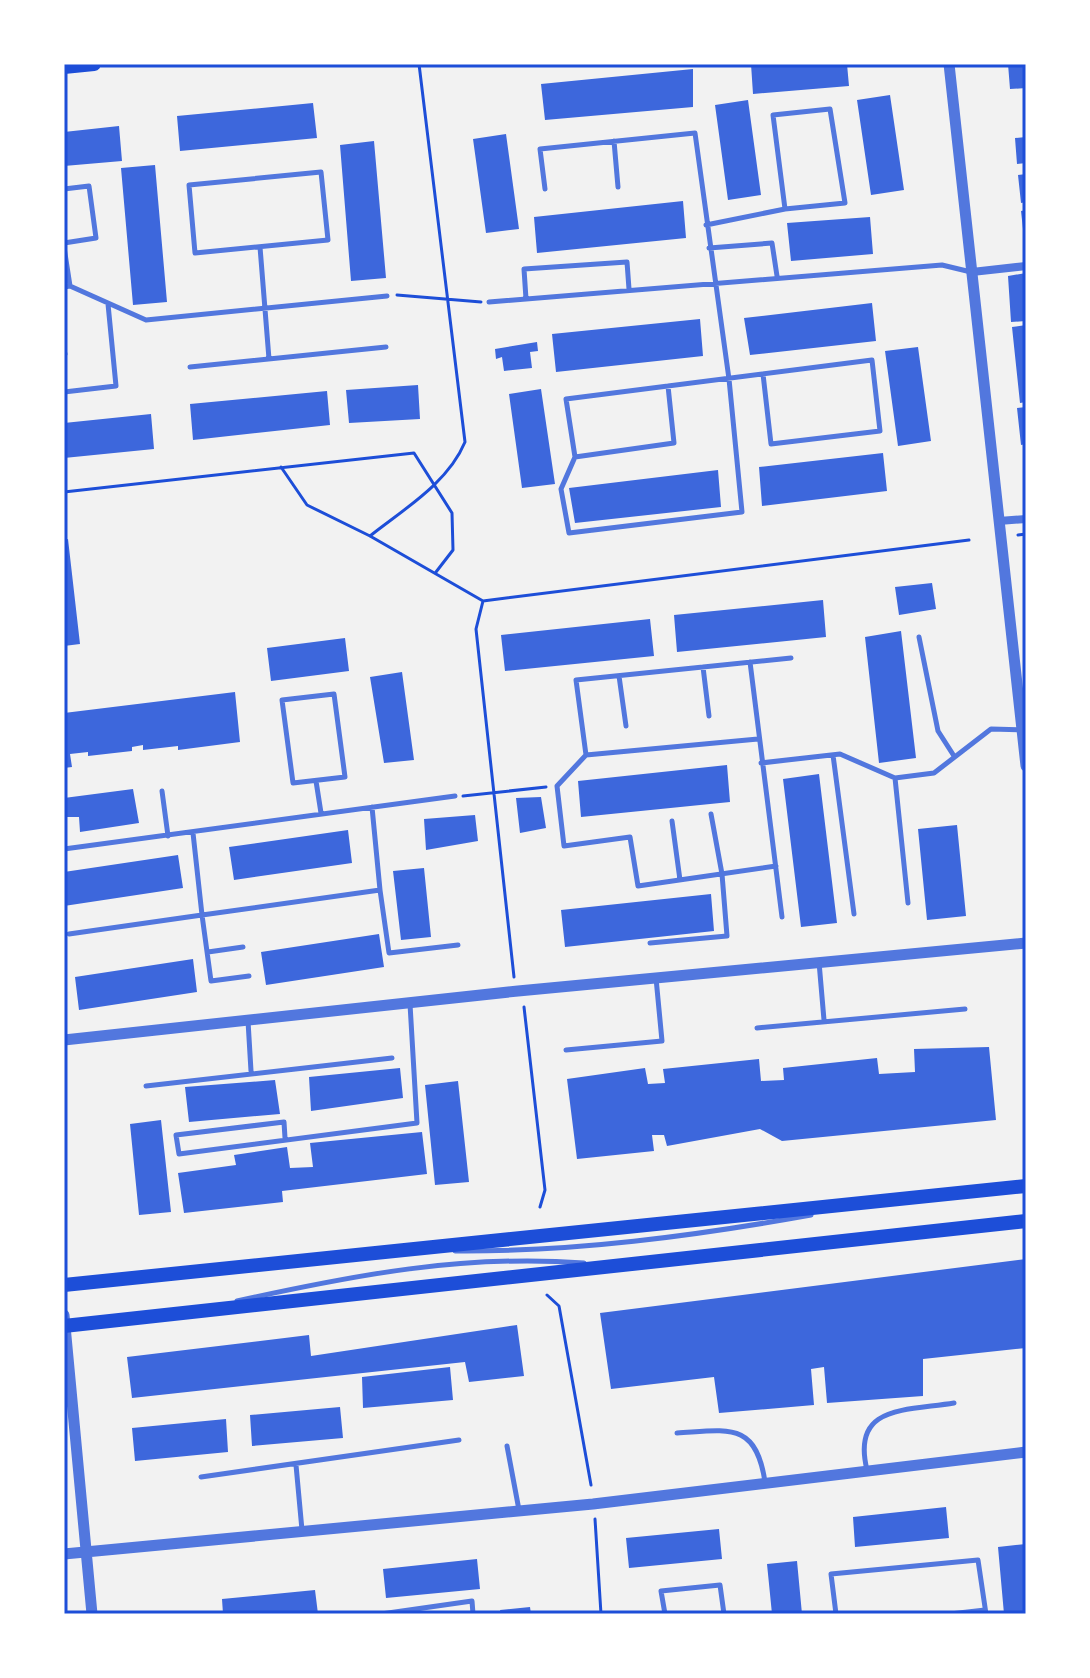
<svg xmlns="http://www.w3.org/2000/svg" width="1090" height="1678" font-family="'Varela Round',sans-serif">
  <rect width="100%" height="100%" fill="#f2f2f2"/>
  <path fill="#3d67dc" d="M751,64H847L849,86L753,94Z
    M1008,64H1026V88L1010,89Z
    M693,69V107L545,120L541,84Z
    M890,95L904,190L871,195L857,100Z
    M748,100L761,195L728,200L715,105Z
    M313,103L317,138L180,151L177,116Z
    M119,126L122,161L64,166V132Z
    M506,134L519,229L486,233L473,139Z
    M1026,137V163L1017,164L1015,138Z
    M374,141L386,278L351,281L340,145Z
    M155,165L167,302L133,305L121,168Z
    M1026,174V202L1021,203L1018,175Z
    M683,201L686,238L537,253L534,217Z
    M1026,210V238H1024L1021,211Z
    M870,217L873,254L791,261L787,223Z
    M1026,273V321L1011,322L1008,276Z
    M872,303L876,341L750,355L744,318Z
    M700,319L703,356L556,372L552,334Z
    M1026,325V402L1020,403L1012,327Z
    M537,342L538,351L530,352L532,368L504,371L502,357L496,359L495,349Z
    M918,347L931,441L898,446L885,351Z
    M418,385L420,419L349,423L346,390Z
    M541,389L555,484L522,488L509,394Z
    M327,391L330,425L193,440L190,404Z
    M1026,407V444L1021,445L1017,408Z
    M151,414L154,449L64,458V423Z
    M883,453L887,491L762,506L759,467Z
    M718,470L721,507L575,523L569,488Z
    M68,539L80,644L64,646V540Z
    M932,583L936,609L899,615L895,587Z
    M823,600L826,637L677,652L674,615Z
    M650,619L654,656L505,671L501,635Z
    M901,631L916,758L879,763L865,637Z
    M345,638L349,671L271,681L267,648Z
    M402,672L414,760L384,763L370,677Z
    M235,692L240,742L178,750V746L143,750V745L132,747V751L88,756V752L70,754L72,767L64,768V713Z
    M727,765L730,802L581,817L578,781Z
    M819,774L837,923L801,927L783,779Z
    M133,789L139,823L80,832L79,817H64V798Z
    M541,797L546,828L520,833L516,798Z
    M475,815L478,841L426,850L424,819Z
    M957,825L966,916L927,920L918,829Z
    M348,830L352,863L234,880L229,847Z
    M178,855L183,888L64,906V872Z
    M424,868L431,937L401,940L393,871Z
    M711,894L714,931L565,947L561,910Z
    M379,934L384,967L266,985L261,952Z
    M193,959L197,992L79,1010L75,977Z
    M989,1047L996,1120L782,1141L760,1129L667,1146L664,1135H652L654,1151L577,1159L567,1079L645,1068L648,1084L665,1083L663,1069L759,1059L761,1081L784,1080L783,1068L877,1058L879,1074L915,1072L914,1049Z
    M400,1068L403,1098L311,1111L309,1077Z
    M275,1080L280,1114L189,1122L185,1087Z
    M458,1081L469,1182L435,1185L425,1085Z
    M161,1120L171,1212L139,1215L130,1124Z
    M422,1132L427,1174L282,1191L283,1202L184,1213L178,1173L236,1165L234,1155L287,1147L290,1168L313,1167L310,1143Z
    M1026,1259V1348L923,1359V1396L827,1403L824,1367L811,1369L814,1405L719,1413L714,1377L611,1389L600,1313Z
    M517,1325L524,1376L469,1382L465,1362L132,1398L127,1357L309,1335L311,1356Z
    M450,1367L453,1400L363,1408L362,1377Z
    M340,1407L343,1438L252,1446L250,1415Z
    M226,1419L228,1452L135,1461L132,1428Z
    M946,1507L949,1538L855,1547L853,1517Z
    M719,1529L722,1559L629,1568L626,1538Z
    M1026,1544V1614H1004L998,1547Z
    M477,1559L480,1589L386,1598L383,1569Z
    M797,1561L802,1614H772L767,1564Z
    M315,1590L318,1614H223L222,1599Z
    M530,1607L531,1614H501L500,1610Z"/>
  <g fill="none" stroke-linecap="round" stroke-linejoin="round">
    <path stroke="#1d4ed8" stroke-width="3" d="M397,295L481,302
      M281,467L307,505L370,536L483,601L969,540
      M64,492L414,453L452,513L453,550L436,572
      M1018,535L1026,534
      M370,536C404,509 448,483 465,442L419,64
      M483,601L476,629L514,977
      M463,796L546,787
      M524,1007L545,1190L540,1207
      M547,1295L559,1306L591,1485
      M595,1519L601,1614"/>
    <path stroke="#5277de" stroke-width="5" d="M614,141L618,187
      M321,172L328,240L195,253L189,185Z
      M64,189L89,186L96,238L64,243
      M545,189L540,149L695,133L729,379L742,512L569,533L561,489L575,457L566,399C668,386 770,373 872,360L880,431L771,444L763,374
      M706,225L785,209L845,203L830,109L773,115L785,209
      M64,247L70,286
      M260,247L269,359
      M709,248L772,243L777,276
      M64,287L70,286L146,320L387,296
      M526,299L524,269L627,262L629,289
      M489,302L942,265L971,272
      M64,350L65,354
      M190,367L386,347
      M64,392L116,386L108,304
      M575,457L674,443L668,386
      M919,637L938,731L954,756
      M750,662L782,917
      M703,667L709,716
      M619,676L626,726
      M334,694L345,777L293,783L282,700Z
      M758,739L586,755L557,786L564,846L630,837L638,886L776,866
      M586,755L576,680L791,658
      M833,755L854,914
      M761,763L840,754L895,778L934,773L991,729L1022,730
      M895,778L908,903
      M316,781L321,813
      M162,791L168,836
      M372,807L380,890
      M672,821L680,880
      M64,849L455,796
      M69,934L202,915L193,833
      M650,943L727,936L722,874L711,814
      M208,952L243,947
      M819,962L824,1020
      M249,976L211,981L202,915L380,890L389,953L458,945
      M248,1021L251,1071
      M757,1028L965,1009
      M566,1050L662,1041L656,978
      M146,1086L392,1058
      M285,1138L284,1122L176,1135L179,1154L417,1123L410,1004
      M455,1251C574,1252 694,1236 811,1215
      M237,1301C355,1275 463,1254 584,1263
      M677,1433C728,1430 756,1421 765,1482
      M507,1446L519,1510
      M296,1465L302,1530
      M867,1470C851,1405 905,1411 954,1403
      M201,1477L459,1440
      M381,1614L472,1601L473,1614
      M665,1614L661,1591L720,1585L724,1614
      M836,1614L831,1574L978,1560L986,1614
      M950,1614L985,1610"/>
    <path stroke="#5277de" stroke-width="8" d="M972,272L1026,266
      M999,521L1026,519"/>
    <path stroke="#5277de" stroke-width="11" d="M949,64L1026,766
      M64,1040L518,991L1026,943
      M64,1315L92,1614
      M64,1554L593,1504L1026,1452"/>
    <path stroke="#1d4ed8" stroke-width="14" d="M64,67L94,64
      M64,1285L1026,1186
      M64,1326L1026,1221"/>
  </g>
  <rect width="1090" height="1678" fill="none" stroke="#ffffff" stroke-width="132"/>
  <rect x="66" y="66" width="958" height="1546" fill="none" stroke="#1d4ed8" stroke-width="3"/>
</svg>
